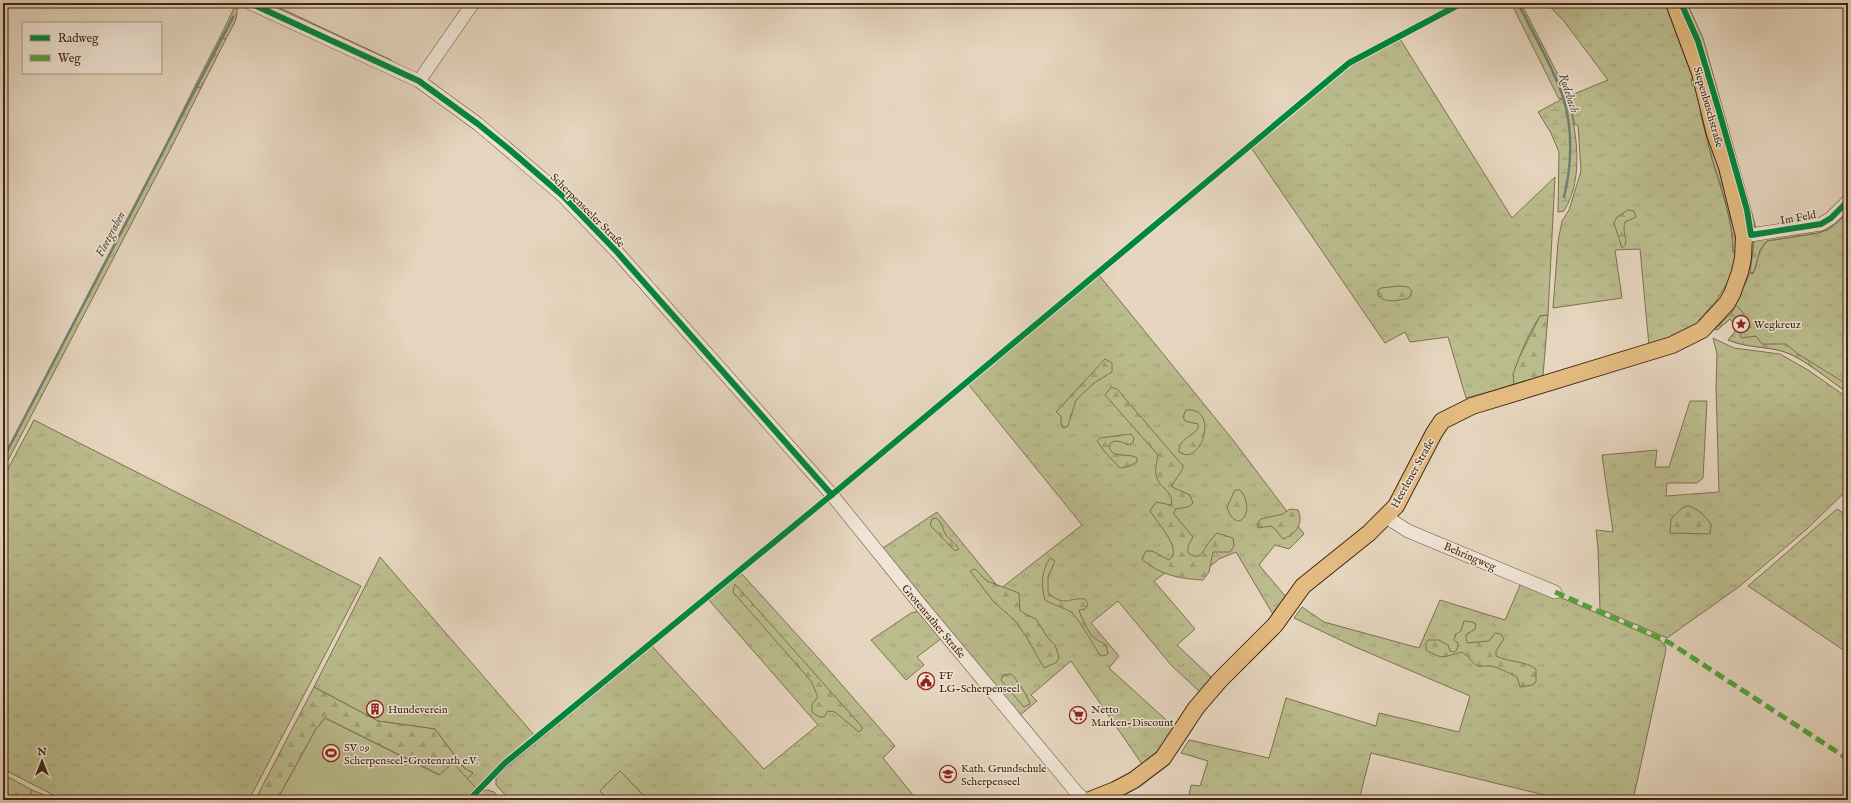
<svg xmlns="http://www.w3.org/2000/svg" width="1851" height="803" font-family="'IM FELL English',serif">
  <defs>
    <pattern id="grass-tufts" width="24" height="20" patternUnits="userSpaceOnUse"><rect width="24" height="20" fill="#bbbc8e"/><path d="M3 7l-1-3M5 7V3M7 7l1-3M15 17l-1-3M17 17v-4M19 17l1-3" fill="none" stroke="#a2a17a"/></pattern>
    <pattern id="forest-firs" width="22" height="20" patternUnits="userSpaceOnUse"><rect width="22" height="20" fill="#bbbc8e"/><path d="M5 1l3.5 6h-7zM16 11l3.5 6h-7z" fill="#a2a17a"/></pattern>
    <pattern id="wetland-marsh" width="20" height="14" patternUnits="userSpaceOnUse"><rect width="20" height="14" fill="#bbbc8e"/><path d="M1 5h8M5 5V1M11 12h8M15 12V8" fill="none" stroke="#a2a17a"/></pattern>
  </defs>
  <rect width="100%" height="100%" fill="#e6d6bf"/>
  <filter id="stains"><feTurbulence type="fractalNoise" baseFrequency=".005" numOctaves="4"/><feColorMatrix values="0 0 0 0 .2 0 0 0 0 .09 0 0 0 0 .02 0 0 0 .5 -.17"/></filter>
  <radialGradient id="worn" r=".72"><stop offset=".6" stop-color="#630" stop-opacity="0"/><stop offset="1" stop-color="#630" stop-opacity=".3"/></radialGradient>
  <path fill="url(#grass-tufts)" stroke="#7e7150" d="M1511,3H1521L1569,96L1608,80L1563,20L1550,7L1564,3H1670L1694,76L1691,79L1692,85L1697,86L1703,108L1700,111C1704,127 1708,143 1712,159C1721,190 1733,220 1733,252L1738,250L1732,283H1727L1717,300L1699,320V326L1649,346L1640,249L1615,250L1622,298L1553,308L1558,242L1562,221L1569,210L1581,171L1578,125H1575L1568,96L1559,99Z
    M1684,3H1687L1703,38L1756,228L1753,225L1720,106Z
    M236,4C240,17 232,27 226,39H219Z
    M1400,39L1512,218L1555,177L1548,315L1540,316C1529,333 1513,365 1514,385L1466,398L1448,337L1410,342L1405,332L1385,343L1250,146L1299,108L1351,64Z
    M196,84L197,87L201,88L174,142L3,470V459L136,205Z
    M1848,213V393C1832,382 1803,358 1785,352C1767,346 1747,348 1728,340L1735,332L1736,326L1730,319L1717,330L1715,329L1732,312L1750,273L1753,274C1759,260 1756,254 1767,241L1818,233L1829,229Z
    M1099,275L1233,440L1304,534L1289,549L1275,545L1259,565L1286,597L1274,616L1236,552L1219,559L1198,576L1183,560L1154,581L1195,629L1177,645L1211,677L1200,692L1171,665L1118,601L1091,623L1119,656L1109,668L1174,727L1157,754L1142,764L1071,661L1031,695L1037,701L1019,716L880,550L937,512L1000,589L1082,525L968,384Z
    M1713,338L1734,348L1780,354L1808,370L1848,398V489L1807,529L1740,586L1667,638L1600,609L1598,548L1596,530L1613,532L1602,455L1657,450L1655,467H1669L1690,401H1707L1703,478L1697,483H1667L1666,496L1719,492L1716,387L1717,354Z
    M34,420L361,586L249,800H63L3,769V478Z
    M1837,509L1848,516V653L1748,586Z
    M380,557L535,736L476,788L467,779L473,773L464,768L435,729L378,721L314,687Z
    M742,574L828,669L895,746L883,758L917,800H648L620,771L600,791L608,800H510L496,785V777L502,771L652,646L764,769L818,725L708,599Z
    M1522,581L1660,640L1665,645L1666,650L1633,800H1565L1371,753L1359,800H1188L1191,785L1200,786L1208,761L1181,753L1189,740L1269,758L1286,698L1376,726L1379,713L1459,732L1470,696L1353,646L1294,618L1302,607L1324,622L1419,648L1440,600L1505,620Z
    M919,611L942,638L917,657L924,665L906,680L871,640L911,613Z
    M32,790L52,798L56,800H28Z
    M488,790L494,792L502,800H494L491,796L486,800H473L482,791Z"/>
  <path fill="url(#forest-firs)" stroke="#7e7150" d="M278,7L391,60L392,62L276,8Z
    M222,38L226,39L201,88L197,87L196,84L219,39Z
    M1703,108L1735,223L1738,250L1733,252C1733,220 1722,190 1712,159C1708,143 1704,127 1700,111Z
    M1848,208V213L1829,229L1818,233L1767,241L1760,250L1754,272L1750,273L1754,242L1758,238Z
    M1628,210L1634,211L1636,217L1625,222C1621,234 1631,242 1622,248L1614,223L1617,217Z
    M1400,286L1408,287L1412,291L1409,298C1400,300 1386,304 1378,296V290L1381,288Z
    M1736,305L1741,310L1751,327L1743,328L1740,334L1741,338L1756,336L1762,344H1786L1798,354L1848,385V393C1832,382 1803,358 1785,352C1767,346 1747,348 1728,340L1735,332L1736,326L1730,319L1717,330L1715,329L1732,312Z
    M1548,315L1543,376L1514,385L1513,374L1519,358L1540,316Z
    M1105,359L1112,363V372L1094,383L1076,400L1068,426L1063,428L1061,424V416L1056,412Z
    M1111,387L1117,389L1183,466C1182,474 1174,479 1172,487L1190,495L1193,503L1188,507L1175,509L1174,514L1193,537L1188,546V553C1201,563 1204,548 1210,541C1212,538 1215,536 1217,533L1233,538L1234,546L1230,552H1213L1209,572L1203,580C1181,579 1159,575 1142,559L1146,551H1152L1169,560L1173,556C1176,541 1158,524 1150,511L1156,502L1171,505C1175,493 1160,488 1157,478C1154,471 1157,462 1158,455L1105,395Z
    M1186,410C1220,406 1202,468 1179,452C1178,436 1201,435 1198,424L1185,421L1183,417Z
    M1131,434L1134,438L1133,443L1128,445C1122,442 1114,438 1109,445C1110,460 1128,452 1137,458V462L1127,467L1120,468L1104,451L1097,441L1100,438Z
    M1235,490H1240C1255,507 1242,531 1231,516C1229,514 1228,509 1227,507Z
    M1689,506C1699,510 1705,515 1711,525L1710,534L1670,533L1671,519L1682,508Z
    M1290,509L1298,510C1304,524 1296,534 1283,539L1276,530L1271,526L1258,528L1257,524L1261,519L1283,514Z
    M936,518C943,523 942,529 946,535C950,540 955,543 959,549L955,551L930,525L932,519Z
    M1050,558L1055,561L1048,577V593C1067,608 1067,597 1085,599L1088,604L1085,609L1079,610C1079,613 1089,633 1092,636C1095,640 1102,642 1106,645L1108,654L1103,656L1099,654C1094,645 1078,618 1071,612C1065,608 1053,605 1045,600C1041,585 1041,572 1050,558Z
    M975,569L987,581L1019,593L1020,610L1025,614L1036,619L1048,638L1055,645L1059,657L1057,662L1044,668L1026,636L1015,621L994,602L970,571Z
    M735,584L863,728L859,732L835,712L828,711L824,717H819L812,712V704L818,697L811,681L733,592Z
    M1464,621L1472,622L1476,624L1475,629L1466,635L1467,643L1489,641L1495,633L1501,634L1504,639L1496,651V656C1508,662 1526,661 1536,669V682L1532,685L1520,687L1517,677C1508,673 1501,668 1491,666C1487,665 1482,667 1478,666C1471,663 1469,655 1461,652C1444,657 1443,660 1426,650V643L1428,640H1439L1448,645L1450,651L1454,652L1457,650L1458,643L1454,640L1456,634L1461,631Z
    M1011,674C1016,677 1029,699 1030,704L1024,707L1001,680L1003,675Z
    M314,687L378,721L435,729L464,768L473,773L467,779L453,764L440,775L325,718L316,729L277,800H255Z
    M3,774L32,790L28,800H3Z"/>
  <path fill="url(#wetland-marsh)" stroke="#7e7150" d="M1568,96C1576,133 1585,176 1564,211L1558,212L1559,152L1551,133L1538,112Z"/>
  <path fill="#bbbc8e" stroke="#7e7150" d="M325,718L439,775L453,763L476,788L464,800H277L316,729Z
    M620,771L648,800H608L600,791Z"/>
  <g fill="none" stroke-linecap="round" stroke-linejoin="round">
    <path stroke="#757e75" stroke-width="2.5" d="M1518,3C1533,34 1552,64 1563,97C1573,128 1572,165 1564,197
      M3,459L233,17"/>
    <g stroke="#6b523e" stroke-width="14">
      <path id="minor" d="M250,3L419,81L478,124L563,196L617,252L832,495L920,604L1077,793L1085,800
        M419,81L473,3
        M1744,236L1821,224L1831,218L1848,201
        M1386,517L1408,531L1555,592"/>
    </g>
    <g stroke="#422613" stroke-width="18">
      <path id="major" d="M1090,800L1115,790L1134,780L1163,758L1196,708L1220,680L1275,625L1303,586L1369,533L1396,506L1434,433L1442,421L1472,406L1672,345L1702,330L1727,303L1732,294L1740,272L1743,258L1744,236L1727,167L1715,134L1700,73L1674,3"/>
    </g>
    <use href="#minor" stroke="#efe4d5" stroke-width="13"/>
    <use href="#major" stroke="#e3bb80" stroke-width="16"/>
    <path stroke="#55a33f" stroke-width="5" stroke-dasharray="10 5" stroke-linecap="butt" d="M1555,592L1670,643L1848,759"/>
    <g stroke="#efe4d5" stroke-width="8">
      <path id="cycleway" d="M250,3L419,81L478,124L510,150L563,196L617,252L832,495
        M1681,3L1698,41L1719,111L1747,210L1751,235L1821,224L1831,218L1848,201
        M469,800L505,763L840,488L1349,63L1462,3"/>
    </g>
    <use href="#cycleway" stroke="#00873e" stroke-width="6"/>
  </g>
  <defs>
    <g id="sight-ring" transform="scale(0.9)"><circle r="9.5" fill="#efe4d5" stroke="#8f2418" stroke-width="1.5"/><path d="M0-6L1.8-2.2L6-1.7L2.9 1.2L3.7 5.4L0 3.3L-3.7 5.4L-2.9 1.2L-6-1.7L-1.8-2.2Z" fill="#8f2418"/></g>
    <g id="civic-ring" transform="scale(0.9)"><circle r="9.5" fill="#efe4d5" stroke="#8f2418" stroke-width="1.5"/><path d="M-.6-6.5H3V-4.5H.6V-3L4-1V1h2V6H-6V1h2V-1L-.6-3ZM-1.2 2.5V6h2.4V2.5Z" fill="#8f2418"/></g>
    <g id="building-ring" transform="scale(0.9)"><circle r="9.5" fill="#efe4d5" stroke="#8f2418" stroke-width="1.5"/><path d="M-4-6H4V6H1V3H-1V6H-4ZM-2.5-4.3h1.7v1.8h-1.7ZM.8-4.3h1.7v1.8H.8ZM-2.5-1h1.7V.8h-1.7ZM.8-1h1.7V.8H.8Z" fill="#8f2418"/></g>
    <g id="supermarket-ring" transform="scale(0.9)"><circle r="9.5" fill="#efe4d5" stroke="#8f2418" stroke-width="1.5"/><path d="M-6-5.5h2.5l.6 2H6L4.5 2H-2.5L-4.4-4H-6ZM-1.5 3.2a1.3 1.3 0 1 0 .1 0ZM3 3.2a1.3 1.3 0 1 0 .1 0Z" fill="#8f2418"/></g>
    <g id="stadium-ring" transform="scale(0.9)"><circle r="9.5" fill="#efe4d5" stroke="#8f2418" stroke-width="1.5"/><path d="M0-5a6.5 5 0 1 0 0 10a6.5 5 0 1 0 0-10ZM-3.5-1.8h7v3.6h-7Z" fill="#8f2418"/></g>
    <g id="school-ring" transform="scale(0.9)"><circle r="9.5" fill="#efe4d5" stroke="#8f2418" stroke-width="1.5"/><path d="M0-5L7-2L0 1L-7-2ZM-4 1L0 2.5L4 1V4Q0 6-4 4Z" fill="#8f2418"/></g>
  </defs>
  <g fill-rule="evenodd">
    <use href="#sight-ring" x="1741" y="324"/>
    <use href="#civic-ring" x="926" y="681"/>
    <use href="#building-ring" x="375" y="709"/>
    <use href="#supermarket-ring" x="1078" y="715"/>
    <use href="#stadium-ring" x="331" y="753"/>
    <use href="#school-ring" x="948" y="774"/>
  </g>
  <g text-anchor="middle" stroke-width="3" stroke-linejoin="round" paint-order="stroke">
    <g font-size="11" fill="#422613" stroke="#efe4d5">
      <text transform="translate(1709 107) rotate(74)" y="4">Siepenbuschstraße</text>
      <text transform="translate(588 210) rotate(45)" y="4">Scherpenseeler Straße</text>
      <text transform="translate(1798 217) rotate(-10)" y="4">Im Feld</text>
      <text transform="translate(1412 473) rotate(-61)" y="4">Heerlener Straße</text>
      <text transform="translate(1470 556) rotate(23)" y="4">Behringweg</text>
      <text transform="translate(934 621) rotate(50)" y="4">Grotenrather Straße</text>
    </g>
    <g font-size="11" fill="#422613" stroke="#efe4d5" text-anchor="start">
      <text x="1754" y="328">Wegkreuz</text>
      <text x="939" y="679">FF<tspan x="939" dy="13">LG-Scherpenseel</tspan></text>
      <text x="388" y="713">Hundeverein</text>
      <text x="1091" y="713">Netto<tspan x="1091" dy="13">Marken-Discount</tspan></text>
      <text x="344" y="751">SV 09<tspan x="344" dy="13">Scherpenseel-Grotenrath e.V.</tspan></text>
      <text x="961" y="772">Kath. Grundschule<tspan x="961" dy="13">Scherpenseel</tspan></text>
    </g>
    <g font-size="12" font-style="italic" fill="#574a3c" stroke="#efe4d5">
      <text transform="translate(1569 93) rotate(72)" y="4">Rodebach</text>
      <text transform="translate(110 234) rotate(-62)" y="4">Fleetgraben</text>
    </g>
  </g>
  <rect width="1851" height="803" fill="none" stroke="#e6d6bf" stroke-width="16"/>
  <rect x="4" y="4" width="1843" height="795" fill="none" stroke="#422613" stroke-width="2"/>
  <rect x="8" y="8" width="1835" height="787" fill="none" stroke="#422613"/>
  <rect x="22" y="22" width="140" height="52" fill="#efe4d5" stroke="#aa9887"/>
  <rect x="30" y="35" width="20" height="6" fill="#00873e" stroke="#aa9887"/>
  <text x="58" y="42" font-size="12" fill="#422613">Radweg</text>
  <rect x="30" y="55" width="20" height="6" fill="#55a33f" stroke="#aa9887"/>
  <text x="58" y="62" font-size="12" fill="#422613">Weg</text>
  <g transform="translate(42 761)" stroke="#efe4d5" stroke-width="3" paint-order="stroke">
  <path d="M0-3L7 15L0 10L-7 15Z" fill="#422613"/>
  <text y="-6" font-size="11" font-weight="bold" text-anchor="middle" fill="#422613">N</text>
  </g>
  <rect width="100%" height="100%" filter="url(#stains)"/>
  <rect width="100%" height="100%" fill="url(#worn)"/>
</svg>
